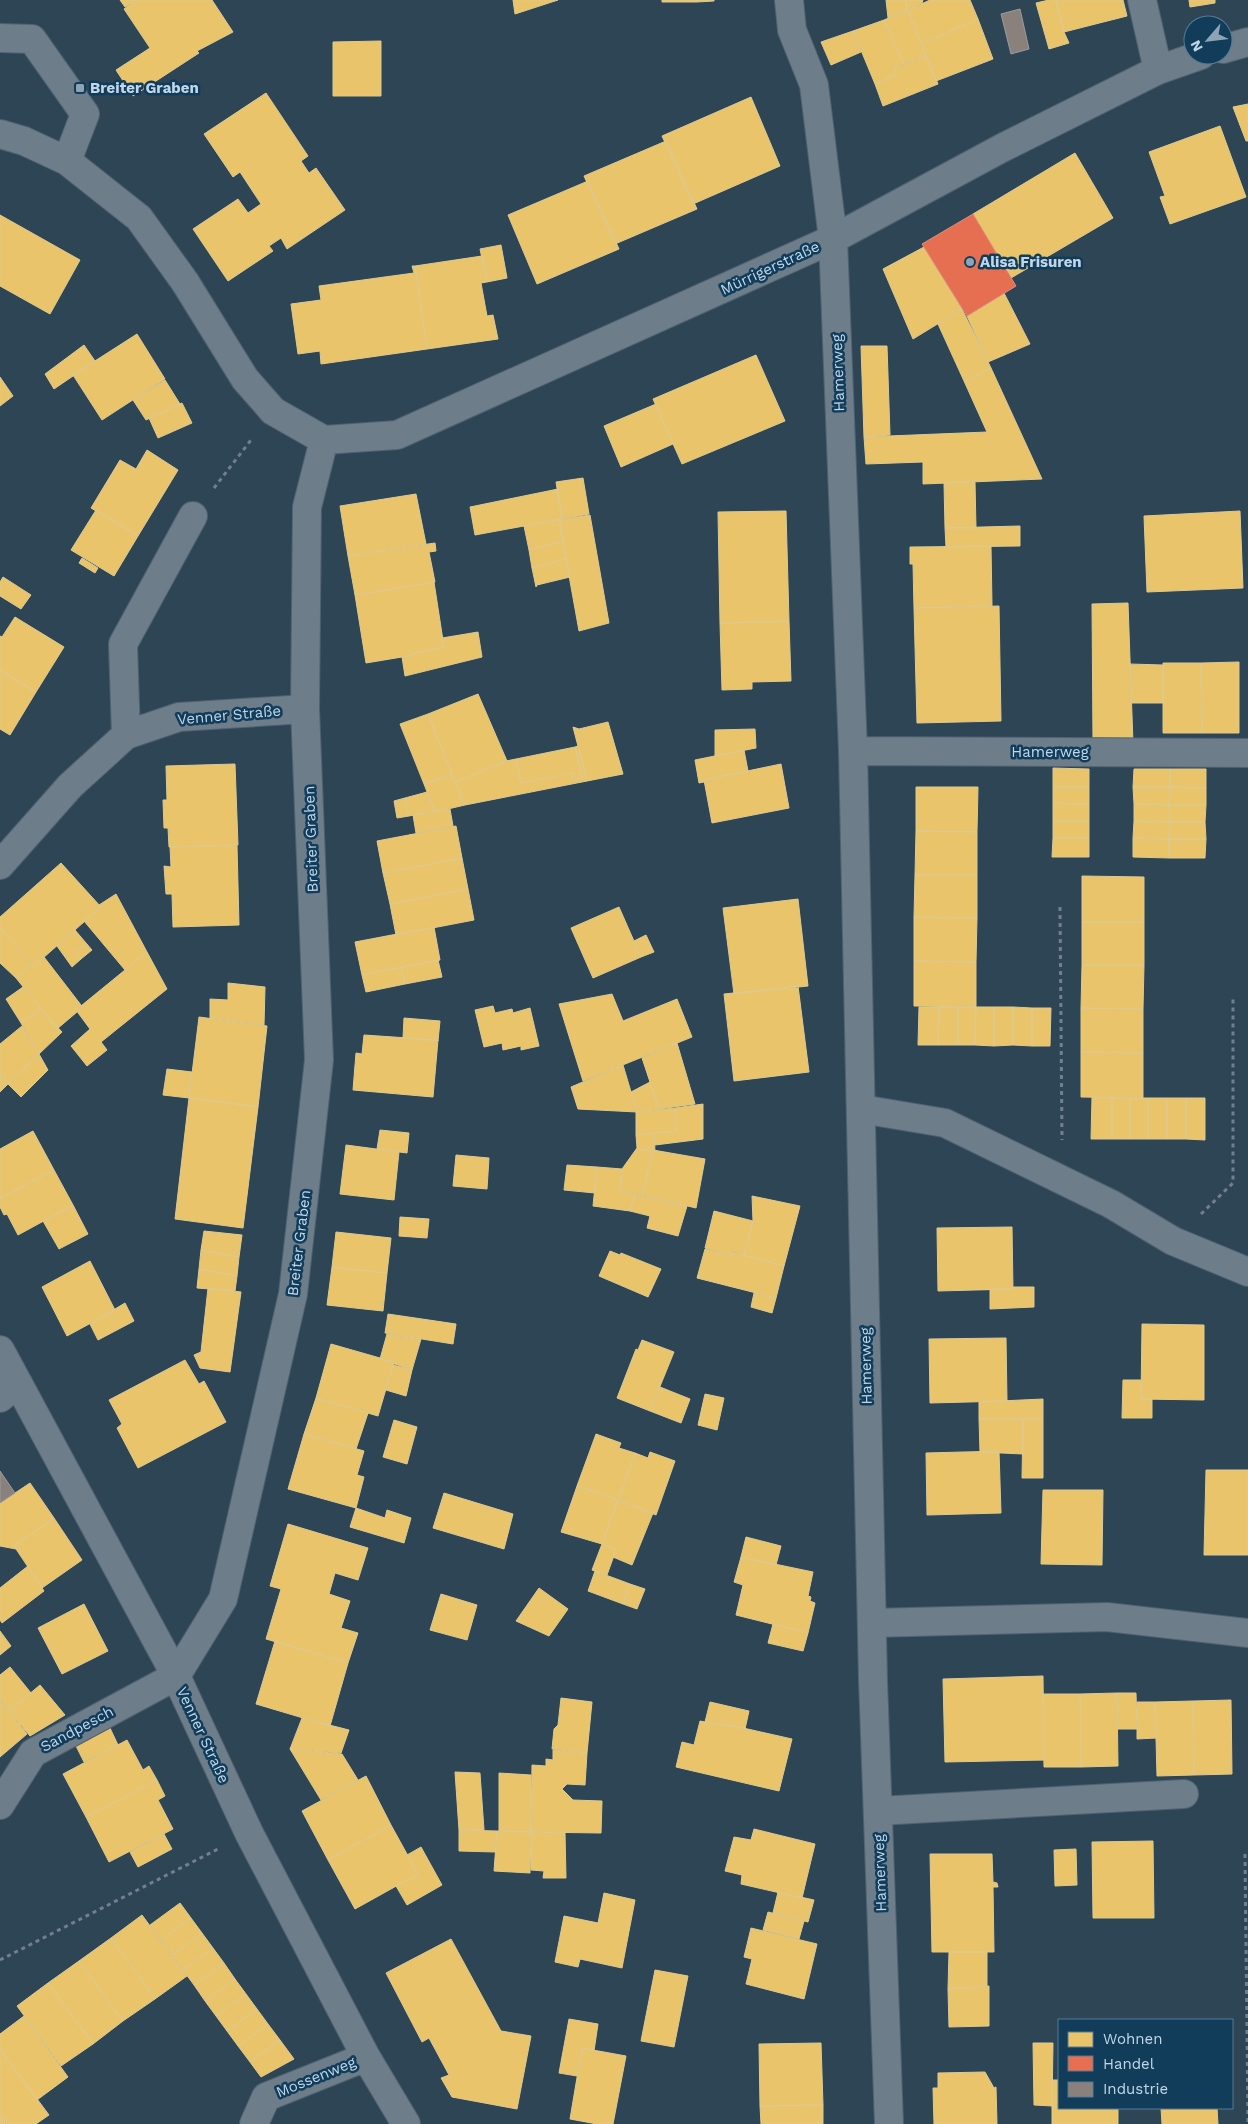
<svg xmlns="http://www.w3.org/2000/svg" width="1248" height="2124" font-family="'Work Sans',sans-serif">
  <rect width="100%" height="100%" fill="#2e4556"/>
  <path fill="#e9c46a" stroke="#ddca90" d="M120,0H136L125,7Z
    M136,0H212L233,32L197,51L199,53L133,96L116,70L150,48L124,9Z
    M513,0H558L515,14Z
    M662,0H680V2H662Z
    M680,0H697V2H680Z
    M697,0H714V1L697,2Z
    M886,0H906L907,10L888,18Z
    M906,0H923L922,3L907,10Z
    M930,0H970L978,19L921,44L908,10Z
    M1049,0H1056L1064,32L1069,43L1049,49L1036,3Z
    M1056,0H1123L1127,16L1064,32Z
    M1189,0H1215V3L1190,7Z
    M908,10L926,55L904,64L884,20Z
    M978,19L993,59L936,81L921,44Z
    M884,20L904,64L894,69L896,75L875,84L853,31Z
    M853,31L861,52L831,65L821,42Z
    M381,41V96H333V42Z
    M926,55L938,84L883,106L875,84L896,75L894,69Z
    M266,93L308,156L301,161L309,173L316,168L345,210L287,249L281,238L269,246L273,251L228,281L193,229L238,199L248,213L261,204L240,172L233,177L204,134Z
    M751,97L780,166L693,204L662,136Z
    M1248,104V141H1246L1233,107Z
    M1220,126L1246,197L1170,224L1160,197L1165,196L1149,152Z
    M666,141L697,209L615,244L584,176Z
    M1075,153L1113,218L1011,278L973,214Z
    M588,181L619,249L537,284L508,215Z
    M0,215L80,260L50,314L0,286Z
    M501,245L507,278L487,282L480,249Z
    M924,247L962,309L913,339L883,269Z
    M482,256L487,282L481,283L487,316L493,315L498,339L427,349L415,266Z
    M412,266H415L427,349L321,364L320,351L298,354L291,304L321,300L319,286L414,273Z
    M1004,293L1030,344L988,362L967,316Z
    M962,309L991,368L964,381L938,324Z
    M137,334L165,379L102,420L73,375Z
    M84,345L95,361L54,389L45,374Z
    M861,346H887L890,435L864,437Z
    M756,355L785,421L682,464L653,399Z
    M991,368L1042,479L923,484V462L866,464L864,437L987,432L964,381Z
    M0,377L13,396L0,406Z
    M165,380L180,404L146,420L133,400Z
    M182,403L192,423L158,438L149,418Z
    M656,404L673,444L621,467L604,426Z
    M147,450L178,470L138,536L91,508L120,460L136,469Z
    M583,478L589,514L562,519L556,482Z
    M975,482L976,528H945L944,483Z
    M558,489L562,519L475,535L470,507Z
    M416,494L426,544L348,556L340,506Z
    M96,510L138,536L114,576L71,550Z
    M786,511L789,621L720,623L718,512Z
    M1240,511L1243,588L1147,592L1144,516Z
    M590,515L609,623L579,631L559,520Z
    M560,519L563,541L529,550L524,526Z
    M1020,526V546L946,547L945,528Z
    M563,541L566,559L532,568L529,550Z
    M435,543L436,551L429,552L435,582L355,595L348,556Z
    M991,546L992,606L914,608L913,564H910V547Z
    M82,558L98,568L95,573L79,563Z
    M566,559L570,577L537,585L536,587L532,568Z
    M3,577L31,595L21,609L0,596V582Z
    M434,582L444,647L414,653V655L366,663L355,595Z
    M1128,603L1133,743H1093L1092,604Z
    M999,606L1001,721L917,723L914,608Z
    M15,617L64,647L36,692L0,670V636L2,637Z
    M789,621L791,681L752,682V689L722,690L720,623Z
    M478,632L482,657L405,676L402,657L414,655V653L444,647L442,638Z
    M1239,662V733H1202L1201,663Z
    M1163,663H1201L1202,733H1163Z
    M1130,664L1163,665V703H1132Z
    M0,670L36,692L10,735L0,729Z
    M478,694L507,761L455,782L428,714Z
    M428,714L452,774L424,784L400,724Z
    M608,722L623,774L587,781L573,727L579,729Z
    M755,729L756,748L715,756V730Z
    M578,746L587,781L465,805L455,782L506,761L516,759L521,783L572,773L573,780L582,778L575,747Z
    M575,747L582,778L573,780L572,773L521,783L516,759Z
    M744,750L748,771L704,780V782L699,783L695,760Z
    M235,764L238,845L169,847L168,828H164L163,800H167L166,766Z
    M781,764L789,808L712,823L704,780Z
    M1053,768L1089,769V787H1053Z
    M1134,769H1170V787H1133Z
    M1170,769H1206V788L1170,787Z
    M452,774L465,805L435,812L424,784Z
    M916,787H978L977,832L916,831Z
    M1053,787H1089V804L1053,803Z
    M1133,787H1170L1169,805L1134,804Z
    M1170,787L1206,788V805H1169Z
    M427,792L435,811L409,816L405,798Z
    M405,798L409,816L397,818L394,801Z
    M1053,803L1089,804V821H1053Z
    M1134,804L1169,805L1170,822L1134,821Z
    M1169,805H1206L1205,822H1170Z
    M450,809L453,826L416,833L413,815Z
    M1053,821H1089V838H1053Z
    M1134,821L1170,822L1169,839L1133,838Z
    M1170,822H1205L1206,839H1169Z
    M456,826L462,858L383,873L377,841Z
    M916,831L977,832V875H915Z
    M1053,838H1089V857H1052Z
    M1133,838L1169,839V858L1133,857Z
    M1169,839H1206L1205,858H1169Z
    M237,845L239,925L173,927L172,894H166L164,866L171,867L170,847Z
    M462,858L468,889L390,904L383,873Z
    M61,863L101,907L34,966L0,928V917Z
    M915,875H977V918L914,917Z
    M1082,876L1144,877V922H1082Z
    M468,889L474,920L396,935L390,904Z
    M116,894L147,952L125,970L84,921L101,907L99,905Z
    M798,899L808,986L734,994L723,908Z
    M619,907L641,957L593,978L571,928Z
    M914,917L977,918L976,962L914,961Z
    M1082,922H1144V965H1082Z
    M434,927L440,960L362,975L355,942Z
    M0,928L32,964L16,978L0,963Z
    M75,930L86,943L76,952L81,959L72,967L57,946Z
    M646,935L654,952L641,957L634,941Z
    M86,943L92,950L81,959L76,952Z
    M147,952L167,989L101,1042L107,1050L87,1066L71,1046L90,1029L76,1010Z
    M44,957L81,1005L76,1010L77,1012L57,1029L16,978L32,964L34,966Z
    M438,960L442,977L405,984L401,967Z
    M914,961L976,962V1007L914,1006Z
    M1082,965H1144L1143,1009L1081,1008Z
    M401,967L405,984L366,992L362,975Z
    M228,983L265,987L264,1025L210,1018V999L228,1000Z
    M798,986L809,1072L734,1081L724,994Z
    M23,987L41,1009L21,1023L6,999Z
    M612,994L623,1021L677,999L692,1037L583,1081L559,1004Z
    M493,1006L495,1013L512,1009L513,1013L530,1008L539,1046L521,1050V1046L503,1050L502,1043L484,1047L475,1010Z
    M919,1007H939L938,1045H918Z
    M939,1007H958V1045H938Z
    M958,1007H976L975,1045H958Z
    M976,1007H994V1046L975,1045Z
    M994,1007H1013V1045L994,1046Z
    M1013,1007L1032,1008V1046L1013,1045Z
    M1032,1008H1051L1050,1046H1032Z
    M1081,1008L1143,1009V1053L1081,1052Z
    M41,1009L62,1032L39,1054L21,1023Z
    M199,1017L267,1026L258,1107L189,1098Z
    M404,1018L440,1021L438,1041L403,1038Z
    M22,1026L39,1054L9,1083L0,1073V1044Z
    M364,1035L438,1040L433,1097L353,1090L356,1053L362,1054Z
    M677,1043L695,1104L659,1109L642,1058Z
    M1081,1052L1143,1053V1098L1081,1097Z
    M39,1054L48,1070L21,1097L8,1084Z
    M623,1065L637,1112L578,1109L571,1087Z
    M167,1069L192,1072L189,1098L163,1095Z
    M0,1073L9,1083L0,1092Z
    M650,1082L659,1109L637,1112L631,1092Z
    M1092,1097L1112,1098V1139H1091Z
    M189,1098L258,1107L243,1228L175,1219Z
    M1112,1098H1130V1139H1112Z
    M1130,1098H1148V1139H1130Z
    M1148,1098H1167V1139H1148Z
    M1167,1098H1186V1139H1167Z
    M1186,1098H1205V1140L1186,1139Z
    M703,1104V1139L655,1145L654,1133L676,1131L675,1108Z
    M675,1108L676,1131L636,1135V1112Z
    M380,1130L409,1133L407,1153L377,1149Z
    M33,1131L54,1170L0,1198V1149Z
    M654,1133L655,1151L653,1150V1152L637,1148L636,1135Z
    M346,1145L399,1152L394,1200L340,1194Z
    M637,1148L653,1152L642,1195L620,1190L622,1169Z
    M653,1150L705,1159L696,1208L642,1195Z
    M456,1155L489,1158L487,1189L453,1186Z
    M567,1165L597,1167L595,1193L564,1190Z
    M597,1167L622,1169L620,1190L635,1194L630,1211L593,1206Z
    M54,1170L73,1205L18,1235L7,1214L4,1215L0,1207V1198Z
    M635,1194L687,1206L678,1236L647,1228L650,1216L630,1211Z
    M752,1196L800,1206L784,1266L744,1255L753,1221Z
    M73,1205L88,1234L59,1249L43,1221Z
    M714,1211L753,1221L744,1255L733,1251L732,1256L705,1248Z
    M400,1217L429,1219L427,1238L399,1236Z
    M1012,1227L1013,1289L938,1291L937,1228Z
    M204,1231L242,1235L239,1257L201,1250Z
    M336,1232L391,1238L387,1273L332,1267Z
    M705,1249L732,1256L733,1252L784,1266L776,1298L697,1278Z
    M201,1250L239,1257L237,1276L199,1269Z
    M610,1251L620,1255L621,1253L661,1269L648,1297L599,1276Z
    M90,1261L115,1310L67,1336L42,1287Z
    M332,1267L387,1273L383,1311L327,1305Z
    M199,1269L237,1276L235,1291L197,1288Z
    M1013,1287H1034V1307L990,1309V1289H1013Z
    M208,1288L241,1292L230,1372L200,1368L194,1355L201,1352Z
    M754,1293L776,1298L772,1313L751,1307Z
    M125,1303L134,1321L98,1340L90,1324Z
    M388,1314L456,1324L453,1344L385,1333Z
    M1142,1324L1204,1325V1400L1141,1399Z
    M387,1334L421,1339L412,1370L380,1359Z
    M1006,1338L1007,1401L930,1403L929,1339Z
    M642,1340L674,1352L650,1411L617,1398L636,1349L638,1350Z
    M331,1344L394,1362L378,1416L316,1398Z
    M185,1360L199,1384L204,1381L226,1422L138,1468L117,1428L122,1424L109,1400Z
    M393,1365L412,1370L406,1396L386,1390Z
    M1123,1380H1142L1141,1399H1152V1418H1122Z
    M660,1387L690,1399L681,1423L650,1411Z
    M705,1394L724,1398L717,1430L698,1425Z
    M316,1398L368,1413L356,1449L304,1434Z
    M1043,1399V1419H979V1402Z
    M979,1419H1023V1454L980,1452Z
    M1023,1419H1043V1478H1022Z
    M394,1420L417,1427L407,1464L383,1457Z
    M304,1434L364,1451L357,1475L364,1477L356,1508L288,1489Z
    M596,1434L621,1443L619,1448L635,1453L618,1500L577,1486Z
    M999,1451L1001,1513L927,1515L926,1453Z
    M650,1452L675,1461L656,1515L618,1500L635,1453L648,1458Z
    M1206,1470H1248V1555H1204Z
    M30,1483L54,1518L14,1546L16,1549L0,1546V1503Z
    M577,1486L618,1500L602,1544L561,1532Z
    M1043,1490H1103L1102,1565L1041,1564Z
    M444,1493L513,1514L504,1549L433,1528Z
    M618,1500L653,1513L632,1565L613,1557L616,1550L602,1544Z
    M356,1508L385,1518L387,1510L411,1518L404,1543L350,1527Z
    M54,1518L82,1560L42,1588L14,1546Z
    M288,1524L368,1548L358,1580L335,1573L329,1594L350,1601L341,1628L358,1633L348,1663L266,1639L281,1589L270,1586Z
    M746,1537L781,1546L776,1565L741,1557Z
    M602,1544L616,1550L607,1575L592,1570Z
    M741,1557L813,1572L808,1596L811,1597L810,1601L815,1603L808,1633L736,1615L743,1585L734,1582Z
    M28,1566L44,1591L2,1623L0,1620V1588Z
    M595,1571L630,1584L623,1604L588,1591Z
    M630,1584L645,1589L637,1609L623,1604Z
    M539,1588L568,1609L549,1636L516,1621Z
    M441,1594L477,1605L467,1640L430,1630Z
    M84,1604L108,1651L62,1674L38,1628Z
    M773,1624L808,1633L803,1651L768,1643Z
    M0,1631L11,1646L0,1655Z
    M275,1641L348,1663L330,1726L256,1704Z
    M10,1667L31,1693L9,1711L0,1699V1675Z
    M1043,1676L1044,1760L945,1762L943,1679Z
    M40,1685L65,1715L30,1736L9,1711Z
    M1117,1693L1118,1766L1081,1767L1080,1694Z
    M1117,1693H1136L1137,1729H1118Z
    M1043,1694H1080L1081,1767H1044Z
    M561,1698L592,1702L587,1753L552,1749L554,1729L558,1725Z
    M0,1700L27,1734L0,1757Z
    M1231,1700L1232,1774L1194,1775L1193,1701Z
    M1193,1701L1194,1775L1157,1776L1155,1702Z
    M710,1702L749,1711L745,1729L705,1722Z
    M1137,1702H1155L1156,1738L1137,1739Z
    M302,1718L349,1730L341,1753L290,1749Z
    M700,1721L721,1725V1723L792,1739L779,1791L676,1767L682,1742L694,1745Z
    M110,1728L118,1745L84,1762L76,1746Z
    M127,1740L143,1770L149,1766L157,1780L86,1817L63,1774Z
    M290,1749L342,1754L358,1780L321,1800Z
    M553,1750L587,1753L585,1785L567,1784L562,1789L573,1800L602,1801L601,1833L531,1832L532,1765L546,1766V1759L553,1760Z
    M455,1772L480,1773L484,1830H459Z
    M499,1773L531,1775V1832L499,1831Z
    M366,1776L391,1825L328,1860L302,1811Z
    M157,1780L165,1796L158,1800L173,1829L109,1862L86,1817Z
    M391,1825L418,1874L355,1909L328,1860Z
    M754,1829L815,1844L802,1898L741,1884L742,1875L725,1871L734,1837L751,1840Z
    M459,1830L497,1831L495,1852L459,1851Z
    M497,1831L531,1832L530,1873L494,1871Z
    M531,1832L565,1833L566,1878H543L544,1871L531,1870Z
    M164,1834L172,1849L138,1867L130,1852Z
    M1153,1841L1154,1918H1093L1092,1842Z
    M421,1847L442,1885L407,1905L396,1886L418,1874L407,1855Z
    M1076,1849L1077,1885L1055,1886L1054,1850Z
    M930,1854H992L993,1882L997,1883L998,1887H993L994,1952H932Z
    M778,1892L814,1900L808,1922L773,1913Z
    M604,1893L635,1900L622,1968L580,1959L578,1967L555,1962L564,1916L598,1923Z
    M180,1903L191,1918L161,1940L150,1925Z
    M768,1912L804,1921L799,1939L763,1930Z
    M142,1915L187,1976L155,1999L111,1938Z
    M191,1918L202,1933L172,1955L161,1940Z
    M751,1928L817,1944L804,1999L746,1984L752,1959L744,1957Z
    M202,1933L213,1948L183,1970L172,1955Z
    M111,1938L155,1999L123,2021L79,1961Z
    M451,1939L501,2031L531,2036L517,2109L452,2097L441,2078L449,2075L429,2038L422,2042L386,1973Z
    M213,1948L224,1963L194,1985L183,1970Z
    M949,1952H987V1986L948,1989Z
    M79,1961L123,2021L93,2044L48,1983Z
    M224,1963L235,1979L205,2001L194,1985Z
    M655,1970L688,1976L674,2047L641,2041Z
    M235,1979L246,1994L216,2016L205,2001Z
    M48,1983L93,2044L61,2066L17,2006Z
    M989,1986V2026L949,2027L948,1989Z
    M246,1994L257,2009L227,2031L216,2016Z
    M257,2009L268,2024L238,2046L227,2031Z
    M24,2016L68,2077L37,2100L0,2049V2034Z
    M569,2019L598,2024L594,2051L582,2048L577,2076L559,2073Z
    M268,2024L280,2040L250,2062L238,2046Z
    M280,2040L294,2059L261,2077L250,2062Z
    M821,2043L823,2105L760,2106L759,2044Z
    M1033,2043H1053L1052,2106L1034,2105Z
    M582,2048L626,2056L613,2124H597L570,2119Z
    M0,2049L49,2115L36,2124H6L0,2115Z
    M985,2072L994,2088L996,2087L997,2124H934L933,2088H938V2073Z
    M1052,2080H1059V2108H1118V2124H1052Z
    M823,2105V2124H761L760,2106Z
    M1161,2108H1217L1218,2124H1162Z
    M0,2115L6,2122L4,2124H0Z"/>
  <path fill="#e76f51" stroke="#dc8e7f" d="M973,214L1016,286L967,316L922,244Z"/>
  <path fill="#8a817c" stroke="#9a9b9d" d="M1020,9L1029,49L1011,54L1001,14Z
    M0,1471L15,1493L0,1503Z"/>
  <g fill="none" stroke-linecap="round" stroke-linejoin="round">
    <g stroke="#4f6271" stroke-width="30">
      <path id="minor" d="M789,0L792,30L814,85L833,239L853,751L873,1680L889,2124
        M1142,0L1158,70
        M0,38L32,39L85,114L67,161
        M1223,49L1248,42
        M0,134L24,141L67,161L139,218L185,282L245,379L273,411L324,440
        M324,440L397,435L833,239L1002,148L1158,70L1201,55
        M126,735L123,644L193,516
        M853,751L1248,753
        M0,865L70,786L126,735L179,717L305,709
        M861,1109L945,1123L1111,1204L1173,1241L1248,1272
        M0,1350L176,1676L249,1833L366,2057L406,2124
        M0,1398L18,1383
        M872,1623L1107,1617L1248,1633
        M0,1805L33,1753L176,1676L223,1599L293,1294L319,1060L305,709L307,507L324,440
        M878,1811L1184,1794
        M254,2124L266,2097L366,2057"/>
    </g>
    <path stroke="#71808c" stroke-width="3" stroke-dasharray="4 4" stroke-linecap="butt" d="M214,488L251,440
      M1060,907L1062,1140
      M1201,1214L1233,1183V997
      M1245,1854L1248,2124
      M0,1960L218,1849"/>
    <use href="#minor" stroke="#6d7d8a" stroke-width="28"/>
  </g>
  <g fill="#8ea4b6" stroke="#113d5b" stroke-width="2">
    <rect x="75" y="83" width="10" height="10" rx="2.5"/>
    <circle cx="970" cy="262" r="5"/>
  </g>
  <g text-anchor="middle" stroke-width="5" stroke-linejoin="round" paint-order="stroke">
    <g font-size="15" font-weight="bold" fill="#c1d7e9" stroke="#113d5b" text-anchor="start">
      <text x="90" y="93">Breiter Graben</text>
      <text x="980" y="267">Alisa Frisuren</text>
    </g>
    <g font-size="15" fill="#c1d7e9" stroke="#113d5b">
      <text transform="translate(770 268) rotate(-25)" y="5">Mürrigerstraße</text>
      <text transform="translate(838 373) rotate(-92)" y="5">Hamerweg</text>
      <text transform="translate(229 715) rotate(-5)" y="5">Venner Straße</text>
      <text x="1050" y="757">Hamerweg</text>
      <text transform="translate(311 839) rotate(-92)" y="5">Breiter Graben</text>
      <text transform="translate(299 1243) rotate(-83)" y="5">Breiter Graben</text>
      <text transform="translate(866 1366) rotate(-91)" y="5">Hamerweg</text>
      <text transform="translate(77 1729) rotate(-28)" y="5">Sandpesch</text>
      <text transform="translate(203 1735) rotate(65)" y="5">Venner Straße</text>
      <text transform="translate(880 1873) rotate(-92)" y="5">Hamerweg</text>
      <text transform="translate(316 2077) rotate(-22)" y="5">Mossenweg</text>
    </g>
  </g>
  <rect x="1058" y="2019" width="175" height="90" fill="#113d5b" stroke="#577b94"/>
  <rect x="1068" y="2032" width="25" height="15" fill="#e9c46a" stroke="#577b94"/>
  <text x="1103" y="2044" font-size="15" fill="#c1d7e9">Wohnen</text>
  <rect x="1068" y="2056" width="25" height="15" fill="#e76f51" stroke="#577b94"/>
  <text x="1103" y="2069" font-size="15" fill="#c1d7e9">Handel</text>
  <rect x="1068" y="2082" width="25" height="15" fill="#8a817c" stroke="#577b94"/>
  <text x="1103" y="2094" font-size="15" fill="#c1d7e9">Industrie</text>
  <g transform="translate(1208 40) rotate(242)"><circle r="24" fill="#113d5b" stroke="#577b94"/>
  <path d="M0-4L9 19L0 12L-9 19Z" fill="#8ea4b6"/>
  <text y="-8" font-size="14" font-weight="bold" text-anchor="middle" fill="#c1d7e9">N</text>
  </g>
</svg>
